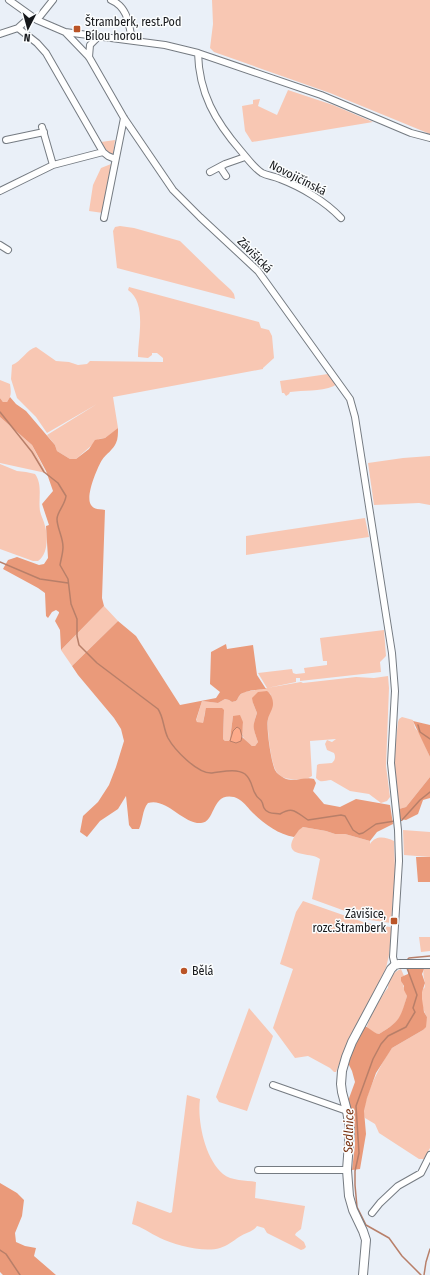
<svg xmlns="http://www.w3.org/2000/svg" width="430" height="1275" font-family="'Fira Sans Condensed',sans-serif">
  <rect width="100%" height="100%" fill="#eaf0f8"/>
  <path fill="#f8c7b3" d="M212,0H430V134L330,93L214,52L210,48L213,24Z
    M288,90L333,105L373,122L252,142L245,131L242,106L253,104V100L260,99L258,106L277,115Z
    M115,140L113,155L108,154L101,142Z
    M111,164L103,213L89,211L93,185L101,168Z
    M120,226L134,228L180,241L219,279L231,290L234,294L235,299L117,268L113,231L115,227Z
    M129,287L259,322L261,328L269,330L272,336L274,358L263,368V369L113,397L118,428L116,430L105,438L99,439L76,459H70L57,451L55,445L47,435L97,404L47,433L36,417L17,398L11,379L12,365C22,361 26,350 36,347L56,361L69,362L78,365L87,364L90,361L163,362V358L157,353H152V355L148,358L138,357C138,337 147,303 128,290Z
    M328,374L336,384L334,386C319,392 304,390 290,392L289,394L286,396L284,393H282L280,381Z
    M0,380L10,384C11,391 12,396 7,402H3L0,398Z
    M0,417L32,445L46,473L0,463Z
    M430,456V505L419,503L374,505L368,463L403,458Z
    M0,464L17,471L26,472L35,474C43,485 38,499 40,511C41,516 44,521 45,526C48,537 48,554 38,561H33L0,549Z
    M365,518L369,537L246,555V536Z
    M104,606L118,621L72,666L61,650Z
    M384,630L386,656L380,662L381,672L300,681V678H296V682L267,688L258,673L292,669L293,673L296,674L305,673L304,668L327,665V661H323L320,638Z
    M388,676L389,688L386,766L390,797L387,801L381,803L369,794L350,791L331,780C325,780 321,784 316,778L317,765L319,764L332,763C335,760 336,757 334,753L327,750L325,744L327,740L332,742L336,739L310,741L312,776C306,780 298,780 291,779C285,779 279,776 276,771C271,763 267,730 268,720C269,706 275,710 270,693L253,703L257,713C252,726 254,730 258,742L255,746H252C241,736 241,737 243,722L233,716L230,739L229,741H225L223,739L224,710L205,712L203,723H199L196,721L202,701L218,703L225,699L229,700L232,702L236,701L240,695L244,692L301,682L303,683L356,677L374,678Z
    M402,717L413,720L415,728L420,734L430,757V777L406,807L399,809L396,788L394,758L398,722L399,719Z
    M303,827L326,831L335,834H345L370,841V844C376,835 385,837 394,841L395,870L391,923L370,920L312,899L320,859C311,852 284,858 293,839C296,834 298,829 303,827Z
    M403,830L430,832V857L404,855Z
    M303,901L366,923L390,927L392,928L389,955L386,968L374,993L347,1044L336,1072H334L330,1068L308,1056L295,1058L273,1028L293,969L280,964L296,912Z
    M419,937H430V951L421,952Z
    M401,969L404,976L401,977C401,981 406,992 407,996C401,1019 400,1021 379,1034C374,1034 370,1031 367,1027C367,1022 384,991 388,988C388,980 393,972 401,969Z
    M424,969H430V1148L424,1159H419L379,1133L375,1124L365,1118C359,1105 383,1059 392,1048L423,1030L427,1017C423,1011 420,998 422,991C424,986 424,991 425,985C425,979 422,975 424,969Z
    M249,1008L273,1036L247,1111L219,1102L216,1097Z
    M187,1095L200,1099C197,1121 205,1159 223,1174C231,1181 246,1180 256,1182L255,1198L305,1206L301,1229L296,1233L295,1235L304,1242L306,1247L304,1249L301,1250L267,1233L264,1228L257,1226C253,1232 245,1233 239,1237C233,1241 227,1246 220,1248C204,1253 174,1245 160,1238C150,1233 142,1227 132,1224L137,1201L170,1213L172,1212Z"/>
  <path fill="#ea9a7a" d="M10,397L16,404L26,411L55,445L57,451L70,459H76L89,449L95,440L105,438L118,428C118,433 118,439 116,443C113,450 106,454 102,460C97,468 85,497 91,505C94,510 100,509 105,510L102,598L104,606L61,650L60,630L55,621L59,613V612L56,610L52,612L48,618L46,616L45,593L38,588L3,569L8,560L17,557L39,565L44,564L48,558L46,526L49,525L42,504L53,491L46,471L32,445L0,417V398L3,402H7Z
    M118,621L136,636L180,705L216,698L220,692L210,684L211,652L226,644L227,649L253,645L257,675L266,689C260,689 243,691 240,695C238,697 238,699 236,701L232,702L229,700L225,699L218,703L202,701L196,720L197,722L203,723L206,708H222L224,710L223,739L225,741H229L230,739L233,716L240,715L243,722L242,737L252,746H255L258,742C253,727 252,728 257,713L253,703L252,698L258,692L267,691C271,694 273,699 273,704C273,709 269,714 268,719C266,728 271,761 275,770C277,774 281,776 284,778C294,783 305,776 314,779L316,783L313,791L324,804L340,807L356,799L390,805L393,824L377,832L370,841L345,834H335L326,831L303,827L299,830L294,837C277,834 262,822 250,810C246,805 241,799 234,797C211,792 216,822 201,823C183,824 166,797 148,803C142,810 143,821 139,829H132L129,825L126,796L118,809L100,821L87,837L80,832L83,816L98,802L109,785L116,767L124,741L121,729L114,718L78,675L72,666Z
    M413,721L430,725V757Z
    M430,777V798L423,800L418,814L406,820L400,819L399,809L406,807Z
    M416,857H430V882H418Z
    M412,967L424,969L422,974L425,983L422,992V999L424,1012L427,1017L426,1027L423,1030L392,1048L376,1073L367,1098L364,1111L366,1134L360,1169L352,1170L355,1145V1131L348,1101L355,1082L352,1071L348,1063L352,1050L364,1026C369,1027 373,1033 379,1034C400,1021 400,1019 407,996L404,990V986L401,981V977L408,974V968Z
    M0,1183L17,1193L24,1200L22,1216L15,1233L16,1242L25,1246L36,1248L34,1256L56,1275H3L0,1272Z"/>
  <path fill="#fdab8b" stroke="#b87f69" d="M237,727L240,729L242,736L241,741L236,743L230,741L233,731Z"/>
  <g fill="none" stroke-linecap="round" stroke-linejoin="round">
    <path stroke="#b87f69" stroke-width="1.5" d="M0,412L32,452L44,472L58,483L66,496C65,505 57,512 57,519C57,528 63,537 63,547C63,553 61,559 60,565L68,579L71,604L77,619V636L79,645L97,663L158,709C164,718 163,728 168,738C174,749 197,774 212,773C222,772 236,768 245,774C253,781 251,788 256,795C257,798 261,799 262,802C263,804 263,806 264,808C267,814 274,813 280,814C293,806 296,812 308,820L341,815L345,816L353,830L359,834L363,833L376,824L395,821
      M0,562L40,579L68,583
      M418,725L420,732L430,739
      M399,821L402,820L420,800L430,792
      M407,960L409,958L430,956
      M407,968L417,995L413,1008L415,1012L406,1027L388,1036L381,1044L373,1059L356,1106L359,1153L355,1171V1185L357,1207L366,1225L389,1238L402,1256L421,1275
      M0,1250L6,1254L20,1275
      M424,1275L426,1262L430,1249"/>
    <g stroke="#757b82" stroke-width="8">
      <path id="minor" d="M9,0L37,20L65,32L89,57L124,118L173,190L200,217L258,271L350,399L355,417L392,653L395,691L391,763L398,830L399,861L393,957L395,965
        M111,0C128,7 129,25 132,40
        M37,20L53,0
        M18,28L37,43L46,53L103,152L108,156L115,159
        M65,32L165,45L198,53L321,95L411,133L430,138
        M0,34L18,28L31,16
        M198,53C199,93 215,121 241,151C247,158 254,168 262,173C268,176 274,176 280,179C301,187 325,201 341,218
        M89,57L90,45L98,37
        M42,127L53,165
        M6,140L44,132
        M220,167L226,176
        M210,172L225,164L245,157
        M0,191L53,165L103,152
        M104,218L124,118
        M0,245L8,250
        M273,1085L347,1111
        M258,1170H347
        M372,1213L380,1203L398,1186L421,1173L430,1155"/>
    </g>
    <g stroke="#757b82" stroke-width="10">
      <path id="major" d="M363,1275L366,1240L363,1231L353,1210L349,1196L347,1170L350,1129L347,1111L342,1092L341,1084L342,1071L346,1057L352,1042L391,969L395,965L399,964H430"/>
    </g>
    <use href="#minor" stroke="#fff" stroke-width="6"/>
    <use href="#major" stroke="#fff" stroke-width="8"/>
  </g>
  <g fill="#ba5427" stroke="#fbfdfe" stroke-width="1.5">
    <rect x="73" y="25" width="8" height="8" rx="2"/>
    <rect x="390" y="917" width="8" height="8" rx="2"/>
    <circle cx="184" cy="971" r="4"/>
  </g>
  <g text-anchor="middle" stroke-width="3" stroke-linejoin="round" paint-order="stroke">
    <g font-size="12" fill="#16181b" stroke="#fbfdfe" text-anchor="start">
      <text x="85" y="26">Štramberk, rest.Pod<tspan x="85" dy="14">Bílou horou</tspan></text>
      <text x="386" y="918" text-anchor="end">Závišice,<tspan x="386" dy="14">rozc.Štramberk</tspan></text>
      <text x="192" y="975">Bělá</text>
    </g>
    <g font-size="12" fill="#16181b" stroke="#fbfdfe">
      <text transform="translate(298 178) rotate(27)" y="4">Novojičínská</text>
      <text transform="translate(255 255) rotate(46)" y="4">Závišická</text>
    </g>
    <g font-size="13" font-style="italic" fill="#78300f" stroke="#fbfdfe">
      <text transform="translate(348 1131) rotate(-89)" y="5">Sedlnice</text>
    </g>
  </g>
  <g transform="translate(28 28) rotate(186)" stroke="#fbfdfe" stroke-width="3" paint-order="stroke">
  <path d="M0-3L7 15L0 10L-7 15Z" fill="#16181b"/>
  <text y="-6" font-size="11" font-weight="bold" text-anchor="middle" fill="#16181b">N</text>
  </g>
</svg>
